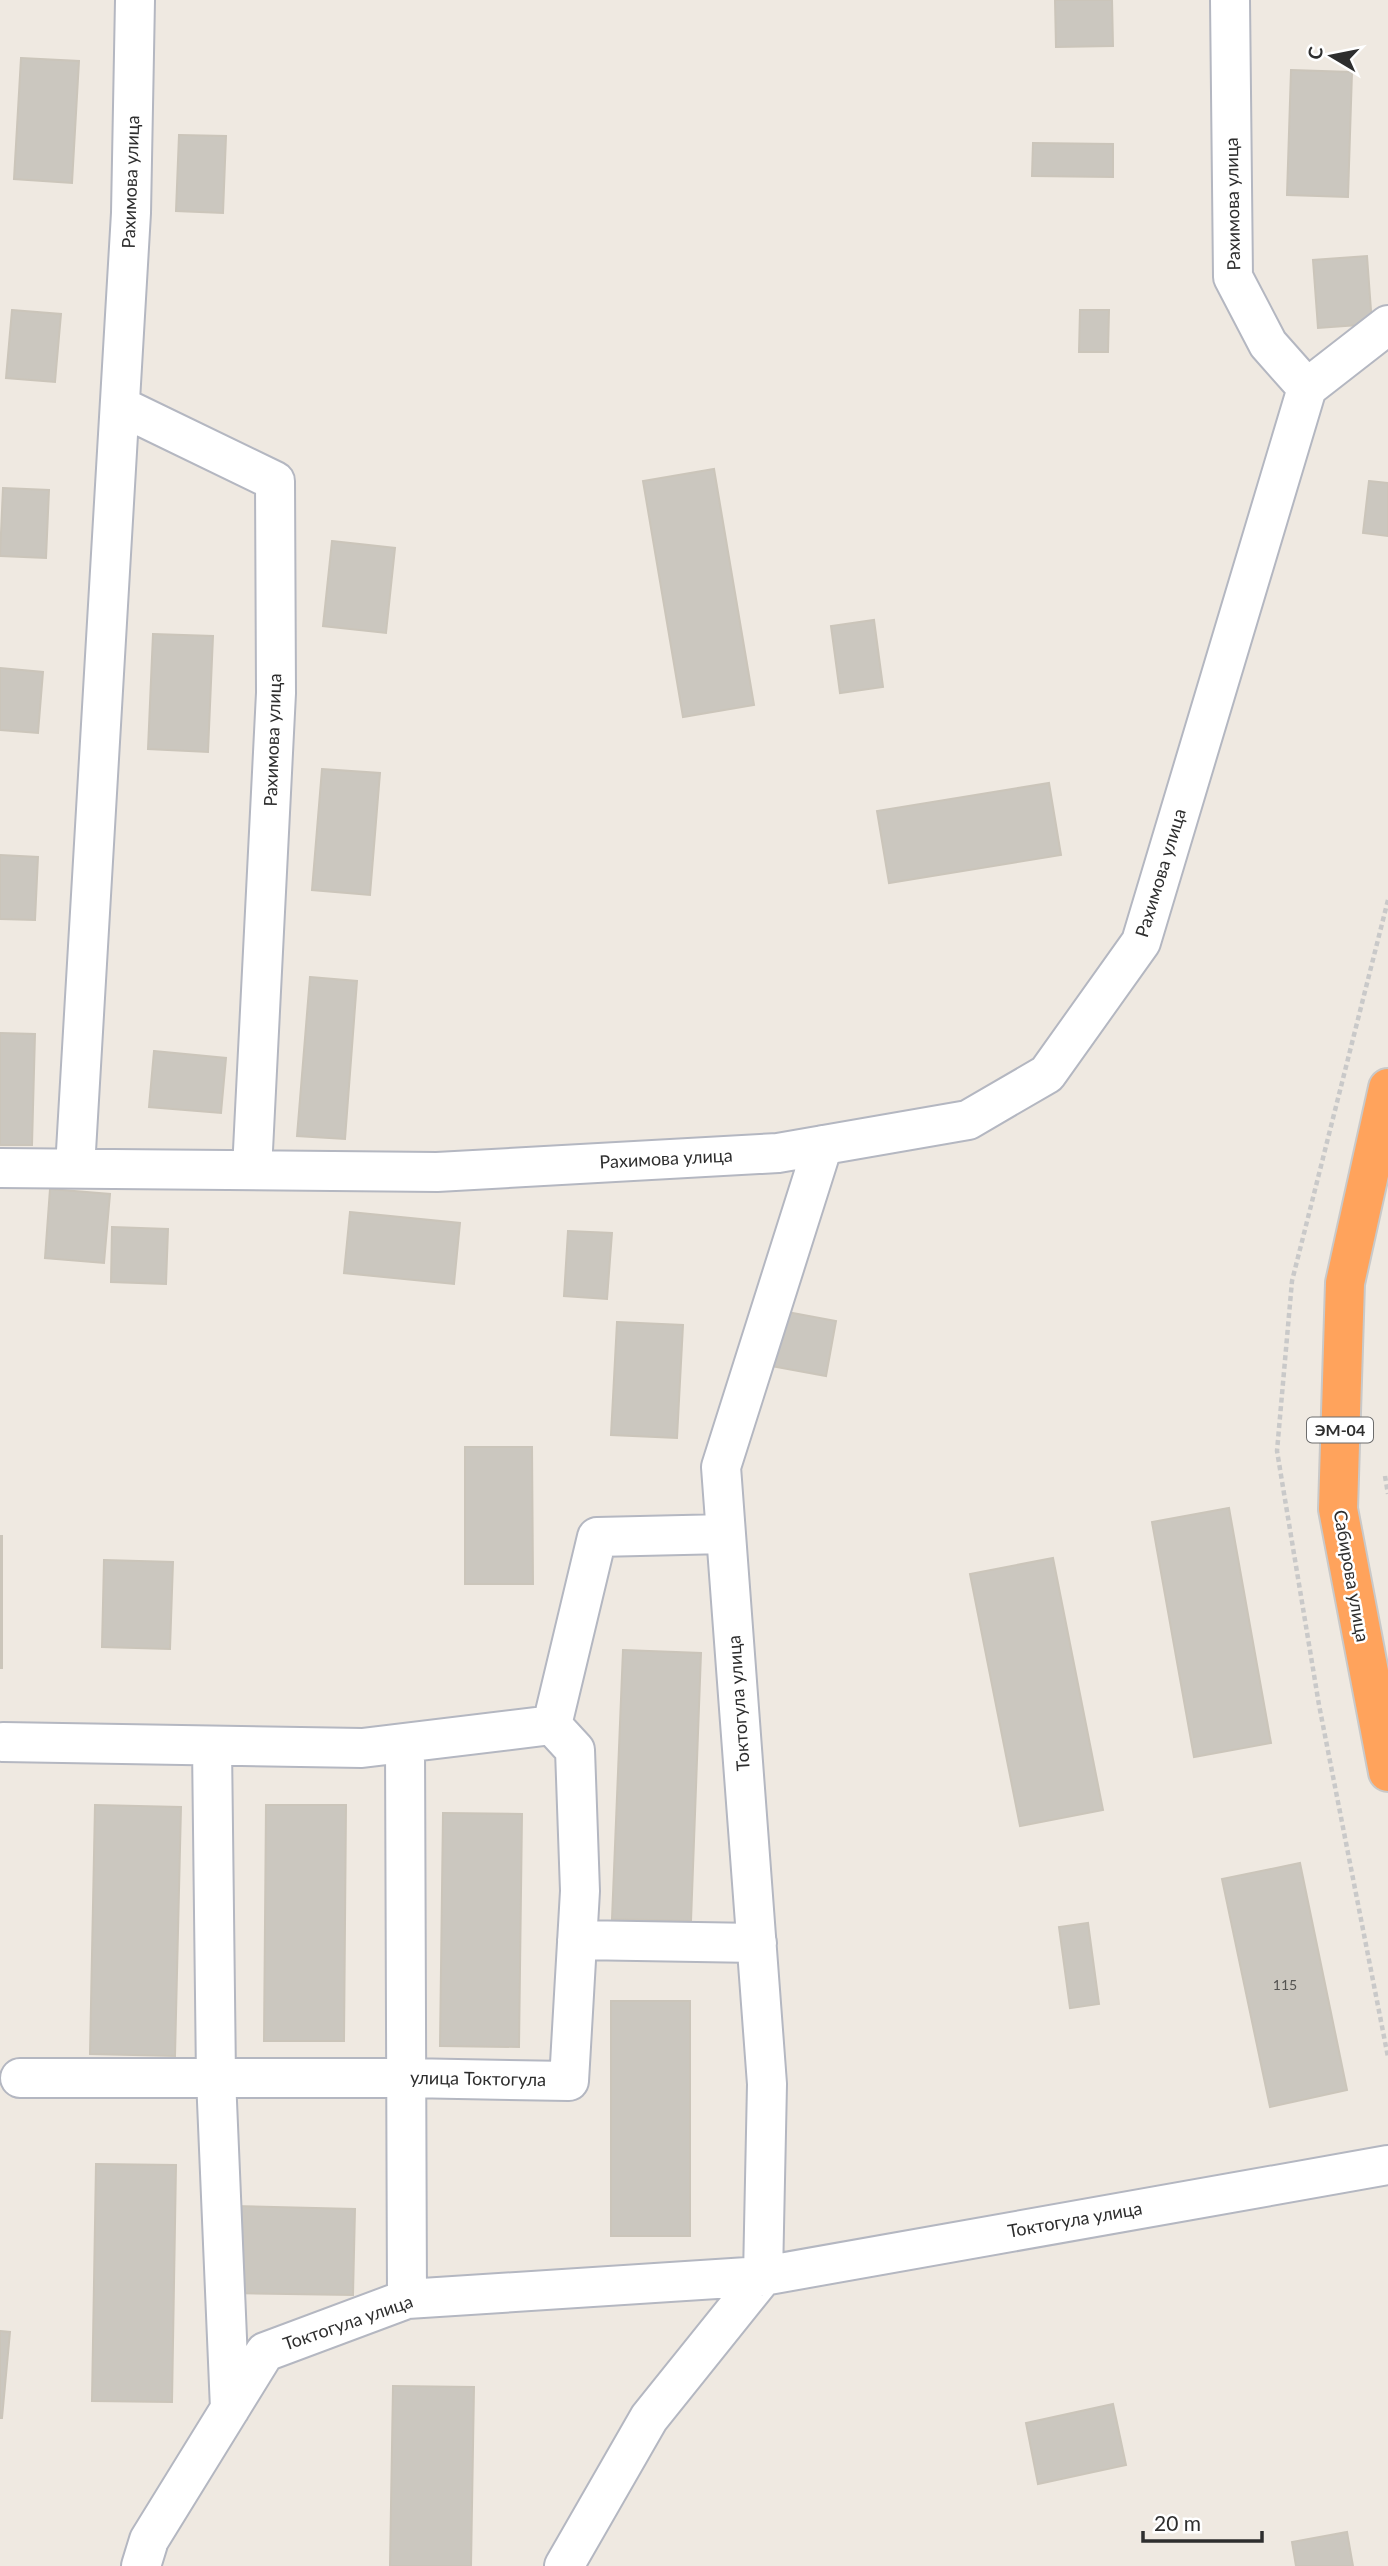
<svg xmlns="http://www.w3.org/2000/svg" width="1388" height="2566" font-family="Lato,sans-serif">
  <rect width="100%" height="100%" fill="#efe9e1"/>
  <path fill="#cbc7bf" stroke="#cbc5ba" stroke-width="2" d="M1055,0H1112L1113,46L1056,47Z
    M21,58L79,61L72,183L14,179Z
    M1291,70L1352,72L1348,197L1287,195Z
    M179,135L226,136L223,213L176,211Z
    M1033,143L1113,144V177L1032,176Z
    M1367,256L1372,324L1318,328L1313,260Z
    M12,310L61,314L55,382L6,378Z
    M1080,310H1109L1108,352H1079Z
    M714,469L754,705L683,717L643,481Z
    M1369,481L1388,483V536L1363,533Z
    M3,488L49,490L46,558L0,556Z
    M332,541L395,548L386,633L323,626Z
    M874,620L883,687L840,693L831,626Z
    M153,634L213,636L208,752L148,749Z
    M0,668L43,672L38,733L0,730Z
    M322,769L380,773L370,895L312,890Z
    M1049,783L1061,855L889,883L877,811Z
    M0,855L38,857L35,920L0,919Z
    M310,977L357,981L345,1139L297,1136Z
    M0,1033L35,1034L32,1145H0Z
    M154,1051L226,1058L221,1113L149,1107Z
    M50,1189L110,1194L104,1263L45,1258Z
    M350,1212L460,1223L454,1284L344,1273Z
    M112,1227L168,1229L166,1284L111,1282Z
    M568,1231L612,1233L607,1299L564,1296Z
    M782,1311L836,1321L826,1376L771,1366Z
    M617,1322L683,1325L677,1438L611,1435Z
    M465,1447H532L533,1584H465Z
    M1229,1508L1271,1743L1194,1757L1152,1522Z
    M0,1536H2V1668H0Z
    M1053,1558L1103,1810L1020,1826L970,1574Z
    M104,1560L173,1562L170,1649L102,1647Z
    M623,1650L701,1653L691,1921L612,1919Z
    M95,1805L181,1807L175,2056L90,2054Z
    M266,1805H346L344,2041H264Z
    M443,1813L522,1814L519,2047L440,2046Z
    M1300,1863L1347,2090L1270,2107L1222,1879Z
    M1088,1923L1099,2004L1070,2008L1059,1927Z
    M611,2001H690V2236H611Z
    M96,2164L176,2165L172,2402L92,2401Z
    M233,2206L355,2209L353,2295L231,2293Z
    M0,2331L10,2332L2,2418H0Z
    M393,2386L474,2387L471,2566H390Z
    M1113,2404L1126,2465L1038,2484L1026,2423Z
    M1347,2532L1353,2566H1296L1292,2542Z"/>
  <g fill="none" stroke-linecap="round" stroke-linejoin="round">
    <g stroke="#b4b7c1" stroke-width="42">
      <path id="minor" d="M1230,0L1233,277L1268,344L1307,388
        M1307,388L1388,325
        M120,406L275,481L276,693L252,1170
        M0,1168L437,1172L778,1153L968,1120L1047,1074L1141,942L1307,388
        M75,1168L131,213L135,0
        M3,1742L362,1748L552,1725L597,1537L726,1534
        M405,1743L407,2299
        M212,1746L216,2078L230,2409
        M577,1940L757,1943
        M20,2078H406L569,2081L580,1891L575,1750L552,1725
        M141,2566L149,2540L265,2352L407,2299L763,2276L1388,2165
        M564,2566L649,2418L763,2276L767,2084L721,1467L823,1145"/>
    </g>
    <g stroke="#c9c9c9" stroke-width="42">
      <path id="highway" d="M1388,1088L1345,1283L1338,1509L1388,1772"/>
    </g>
    <path stroke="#c9c9c9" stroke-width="4.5" stroke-dasharray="5 3.5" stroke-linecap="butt" d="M1388,900L1292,1281L1277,1451L1319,1705L1388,2057
      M1385,1476L1388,1494"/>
    <use href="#minor" stroke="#fff" stroke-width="38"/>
    <use href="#highway" stroke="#ffa35c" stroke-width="38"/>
  </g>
  <g text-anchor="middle" stroke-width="5" stroke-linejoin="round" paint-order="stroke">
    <g font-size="14" fill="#555452">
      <text x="1285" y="1990">115</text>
    </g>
    <rect fill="#fff" stroke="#6d6d6d" stroke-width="2" x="1307" y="1417.5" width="66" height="25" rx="5"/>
    <g font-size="16" font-weight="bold" fill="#2e2e2e">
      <text x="1340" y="1436">ЭМ-04</text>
    </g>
    <g font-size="18" fill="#2e2e2e" stroke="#fff">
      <text transform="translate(131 182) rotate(-88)" y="6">Рахимова улица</text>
      <text transform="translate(1233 204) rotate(-91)" y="6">Рахимова улица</text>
      <text transform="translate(273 740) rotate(-88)" y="6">Рахимова улица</text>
      <text transform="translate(1161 873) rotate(-73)" y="6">Рахимова улица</text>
      <text transform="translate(666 1159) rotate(-3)" y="6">Рахимова улица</text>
      <text transform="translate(1351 1576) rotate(80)" y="6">Сабирова улица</text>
      <text transform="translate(739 1703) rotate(-94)" y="6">Токтогула улица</text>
      <text transform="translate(478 2079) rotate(1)" y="6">улица Токтогула</text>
      <text transform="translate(1075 2220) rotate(-10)" y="6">Токтогула улица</text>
      <text transform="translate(348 2323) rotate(-19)" y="6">Токтогула улица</text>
    </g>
  </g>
  <g transform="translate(1332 56) rotate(280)" stroke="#ffffff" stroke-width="5" paint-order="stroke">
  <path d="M0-5L12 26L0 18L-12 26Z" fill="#2e2e2e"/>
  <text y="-10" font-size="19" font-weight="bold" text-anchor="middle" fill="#2e2e2e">С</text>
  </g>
  <path d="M1143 2531v10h119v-10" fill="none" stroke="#2e2e2e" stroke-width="3.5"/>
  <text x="1154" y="2531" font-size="21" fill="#2e2e2e" stroke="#ffffff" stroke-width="5" paint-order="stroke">20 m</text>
</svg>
